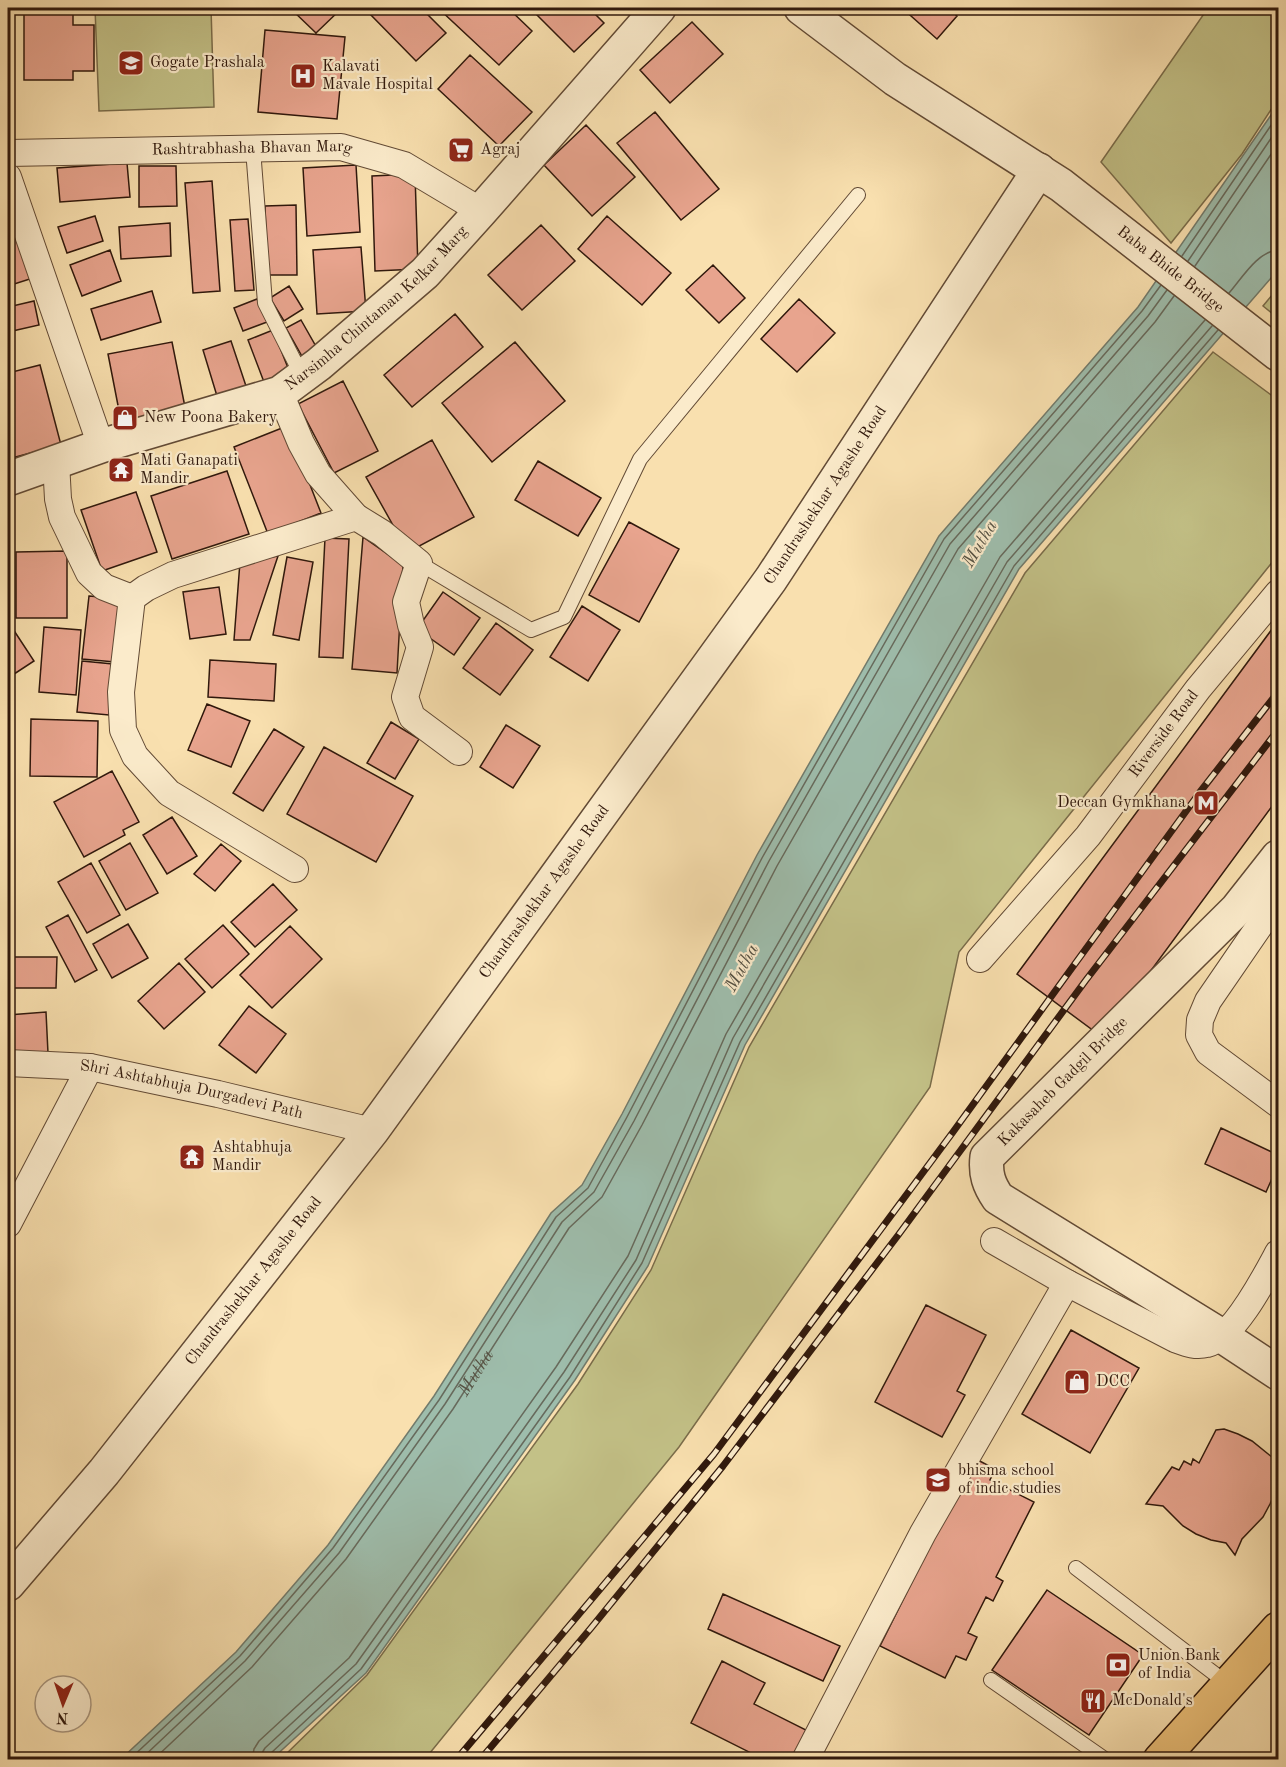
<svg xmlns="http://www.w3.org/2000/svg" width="1286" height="1767" font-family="'Old Standard TT',serif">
	<rect width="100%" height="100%" fill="#f9e0af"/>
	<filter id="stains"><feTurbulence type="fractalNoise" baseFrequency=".00333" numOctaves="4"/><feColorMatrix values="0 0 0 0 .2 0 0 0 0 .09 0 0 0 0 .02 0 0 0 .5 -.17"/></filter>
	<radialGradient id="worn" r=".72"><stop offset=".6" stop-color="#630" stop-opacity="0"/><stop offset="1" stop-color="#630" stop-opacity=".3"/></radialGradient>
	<path fill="#c3c187" stroke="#7a6c4a" stroke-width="1.5" d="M 95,8 L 211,8 L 214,107 L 99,111 Z
		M 1208,8 L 1278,8 L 1278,99 L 1242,154 L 1171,243 L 1101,162 Z
		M 1278,288 L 1278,318 L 1263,306 Z
		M 1213,352 L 1278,400 L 1278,555 L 959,952 L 930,1087 L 679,1447 L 425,1759 L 281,1759 L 367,1675 L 578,1384 L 651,1270 L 749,1047 L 1025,573 Z"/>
	<path fill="#9ebdac" stroke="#727b6c" stroke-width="1.5" d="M 1278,105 L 1278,270 L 1019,569 L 745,1045 L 648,1266 L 575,1380 L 366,1673 L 272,1759 L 120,1760 L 236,1652 L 328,1545 L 434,1396 L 551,1213 L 582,1185 L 622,1114 L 757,855 L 939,536 L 1138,307 Z"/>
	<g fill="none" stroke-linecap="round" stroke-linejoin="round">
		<g stroke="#676a5c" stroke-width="1.5">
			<path d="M 1182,256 L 1278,115"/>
			<path d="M 1188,261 L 1278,128"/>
			<path d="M 1195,266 L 1278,144"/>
			<path d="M 1229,293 C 1242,278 1258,251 1278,250"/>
			<path d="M 129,1760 L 240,1656 L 333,1548 L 439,1400 L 556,1217 L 588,1188 L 627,1117 L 762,858 L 944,539 L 1142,311 L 1161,285"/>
			<path d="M 140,1760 L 245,1661 L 339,1553 L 445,1404 L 562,1222 L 594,1192 L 634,1121 L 769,861 L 950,544 L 1148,316 L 1167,290"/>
			<path id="s1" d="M 153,1760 L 252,1667 L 346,1559 L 453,1409 L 569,1228 L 602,1197 L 642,1125 L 777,866 L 958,549 L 1155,322 L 1174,296"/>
			<path d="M 252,1760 L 254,1749 L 259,1741 L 349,1658 L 556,1367 L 628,1256 L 726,1034 L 1000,557 L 1205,320"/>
			<path d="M 261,1760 L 262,1753 L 265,1748 L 356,1664 L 564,1372 L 636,1260 L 733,1038 L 1007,562 L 1212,326"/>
			<path d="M 269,1760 L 271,1753 L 361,1669 L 570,1377 L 642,1263 L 740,1042 L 1014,566 L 1218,330"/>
		</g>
	</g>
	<path fill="#e8a48e" stroke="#30180c" stroke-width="1.5" d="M 290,8 L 342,8 L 316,33 Z
		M 375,8 L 421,8 L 446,33 L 416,61 L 369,13 Z
		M 438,8 L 508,8 L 532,31 L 499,65 Z
		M 530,8 L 589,8 L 604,23 L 574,52 Z
		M 902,8 L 948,8 L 957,16 L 937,39 Z
		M 24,9 L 73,9 L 73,25 L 94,25 L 94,71 L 73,71 L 73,80 L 24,80 Z
		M 692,22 L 723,54 L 670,103 L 640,70 Z
		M 265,30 L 345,37 L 337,119 L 258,112 Z
		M 470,55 L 532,112 L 499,146 L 438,89 Z
		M 655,112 L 719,189 L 681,220 L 617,143 Z
		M 586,125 L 635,177 L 592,216 L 544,165 Z
		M 127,163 L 130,197 L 60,202 L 57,168 Z
		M 356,165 L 360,232 L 307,236 L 303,168 Z
		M 139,166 L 176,166 L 177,206 L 139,207 Z
		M 415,174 L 418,269 L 375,271 L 372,176 Z
		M 212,181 L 220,291 L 193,293 L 185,183 Z
		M 296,205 L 297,275 L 267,275 L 265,206 Z
		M 95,216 L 103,241 L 67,253 L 58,227 Z
		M 607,216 L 671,273 L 642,305 L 578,249 Z
		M 248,219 L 254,290 L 235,291 L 230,220 Z
		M 170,223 L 171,256 L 121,259 L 119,227 Z
		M 541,225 L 575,261 L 522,310 L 488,275 Z
		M 21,231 L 36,277 L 8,286 L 8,236 Z
		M 361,247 L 366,311 L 317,314 L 313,250 Z
		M 110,250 L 121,281 L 82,296 L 70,265 Z
		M 713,265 L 745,298 L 719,323 L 686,290 Z
		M 289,286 L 303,309 L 284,321 L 270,298 Z
		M 152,291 L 161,322 L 101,340 L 91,309 Z
		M 257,299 L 267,322 L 243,331 L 234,308 Z
		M 799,299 L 835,333 L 797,372 L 761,339 Z
		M 34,301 L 39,325 L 8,332 L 8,307 Z
		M 455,314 L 483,347 L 412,407 L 384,375 Z
		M 301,320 L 318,350 L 303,358 L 286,328 Z
		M 273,330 L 290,373 L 264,382 L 248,340 Z
		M 231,341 L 246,386 L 217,396 L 203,350 Z
		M 172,342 L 186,412 L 122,426 L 108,354 Z
		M 515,342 L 565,401 L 492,462 L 442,403 Z
		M 40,365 L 61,445 L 8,459 L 8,373 Z
		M 343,381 L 378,451 L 334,473 L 298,404 Z
		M 287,426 L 321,513 L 268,534 L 234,447 Z
		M 432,440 L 474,517 L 408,552 L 366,477 Z
		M 538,461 L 601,498 L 578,536 L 515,500 Z
		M 227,471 L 249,534 L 172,559 L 151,496 Z
		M 136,492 L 157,552 L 102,571 L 81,510 Z
		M 629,522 L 679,549 L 639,622 L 589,595 Z
		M 363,537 L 403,565 L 397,673 L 352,669 Z
		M 325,538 L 349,539 L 343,658 L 319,657 Z
		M 67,551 L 67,618 L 16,618 L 16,552 Z
		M 278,556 L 250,640 L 234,640 L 240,562 Z
		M 287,557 L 313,562 L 299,640 L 273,635 Z
		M 219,587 L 226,634 L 190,639 L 183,592 Z
		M 443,592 L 480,618 L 454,655 L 417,629 Z
		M 89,596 L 122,599 L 115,662 L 82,659 Z
		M 582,606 L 620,630 L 588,681 L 550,657 Z
		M 1278,621 L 1278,798 L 1102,1037 L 1017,974 Z
		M 496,623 L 533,650 L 500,695 L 463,668 Z
		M 11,626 L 34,661 L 8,678 L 8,628 Z
		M 44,627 L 81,630 L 76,695 L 39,692 Z
		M 210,660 L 276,664 L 274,701 L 208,697 Z
		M 82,661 L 113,664 L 109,715 L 77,712 Z
		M 207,704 L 250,721 L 231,767 L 188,750 Z
		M 31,719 L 98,721 L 97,777 L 30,776 Z
		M 391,722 L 419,739 L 395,779 L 367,763 Z
		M 506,725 L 540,746 L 513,788 L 480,767 Z
		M 274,729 L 304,747 L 263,811 L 233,793 Z
		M 324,747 L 413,796 L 376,862 L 287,814 Z
		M 112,771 L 139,822 L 123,830 L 125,835 L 84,857 L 54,802 Z
		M 172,817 L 197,856 L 167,874 L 143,835 Z
		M 130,843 L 158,893 L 126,910 L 99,861 Z
		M 221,844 L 241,861 L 215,891 L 194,874 Z
		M 91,863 L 120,915 L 87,933 L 58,882 Z
		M 273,884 L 297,910 L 255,947 L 231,922 Z
		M 68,915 L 97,970 L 75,982 L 46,927 Z
		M 128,924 L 148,958 L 112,978 L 93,944 Z
		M 223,925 L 249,954 L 212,988 L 185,959 Z
		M 290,926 L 322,959 L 272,1008 L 240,975 Z
		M 8,957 L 57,957 L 56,988 L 8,988 Z
		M 179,963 L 205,992 L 164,1029 L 138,1001 Z
		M 249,1006 L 286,1034 L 256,1073 L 219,1045 Z
		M 46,1012 L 48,1053 L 8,1055 L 8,1015 Z
		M 1221,1128 L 1278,1155 L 1278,1165 L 1266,1192 L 1205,1164 Z
		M 926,1305 L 986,1335 L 957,1391 L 965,1395 L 942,1437 L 875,1402 Z
		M 1071,1330 L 1139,1368 L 1090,1453 L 1022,1414 Z
		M 1224,1429 L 1238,1434 L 1252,1441 L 1278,1462 L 1276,1490 L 1270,1504 L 1263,1517 L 1242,1539 L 1235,1555 L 1226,1543 L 1211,1540 L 1196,1534 L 1183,1526 L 1163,1506 L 1146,1504 L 1172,1467 L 1179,1470 L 1184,1461 L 1191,1465 L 1193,1459 L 1199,1463 L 1216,1430 Z
		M 974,1458 L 995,1469 L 990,1480 L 1034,1502 L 996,1577 L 1003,1581 L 993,1601 L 986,1597 L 968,1633 L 977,1637 L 966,1660 L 956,1656 L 945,1678 L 880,1646 Z
		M 1047,1590 L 1143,1655 L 1089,1735 L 992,1670 Z
		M 723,1594 L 840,1646 L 823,1681 L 708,1629 Z
		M 722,1661 L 765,1683 L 754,1704 L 806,1730 L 791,1760 L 765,1760 L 691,1723 Z"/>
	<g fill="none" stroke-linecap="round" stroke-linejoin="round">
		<g stroke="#624a35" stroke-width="16">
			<path id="service" d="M 253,149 L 265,303 L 302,376
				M 419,563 L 531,630 L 564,617 L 640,459 L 858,195
				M 1076,1568 L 1228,1684
				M 991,1680 L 1106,1760"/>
		</g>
		<g stroke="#624a35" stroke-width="28">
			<g id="minor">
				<path id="s2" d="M 8,153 L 341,147 L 404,165 L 481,211"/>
				<path d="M 8,177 L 101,446"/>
				<path d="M 280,393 L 301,443 L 318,474 L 356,517 L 382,533 L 419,563 L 406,602 L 411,625 L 420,647 L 405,697 L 412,717 L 459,752"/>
				<path d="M 56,462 L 58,499 L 62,517 L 89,573 L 104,587 L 132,598"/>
				<path d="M 295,869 L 169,793 L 135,756 L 123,730 L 121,692 L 132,598 L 146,588 L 173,575 L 356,517"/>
				<path d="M 1278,899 L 1208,1001 L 1200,1020 L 1199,1035 L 1208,1052 L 1278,1104"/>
				<path id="s3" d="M 980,959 L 1088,836 L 1198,689 L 1278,593"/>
				<path id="s4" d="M 8,1063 L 90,1067 L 218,1094 L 372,1131"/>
				<path d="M 8,1224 L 90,1067"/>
				<path d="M 994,1241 L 1067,1283 L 1175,1339 C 1186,1343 1195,1347 1207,1344 C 1234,1338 1265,1277 1278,1253"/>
				<path d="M 805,1760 L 923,1533 L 1067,1283"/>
			</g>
		</g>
		<g stroke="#624a35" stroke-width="36">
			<g id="tertiary">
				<path id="s5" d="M 801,8 L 895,79 L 1061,185 L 1278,354"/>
				<path id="s6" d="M 8,479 L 101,446 L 280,393 L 319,364 L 425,273 L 481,211 L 659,8"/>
				<path d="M 1278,857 L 1237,909 L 987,1157 C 985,1174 989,1185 998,1198 L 1222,1336 L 1278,1373"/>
				<path id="s7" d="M 8,1584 L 104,1472 L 372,1131 L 771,579 L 1039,170"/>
			</g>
		</g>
		<g stroke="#30180c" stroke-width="36">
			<path id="primary" d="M 1160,1760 L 1278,1629"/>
		</g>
		<use href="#service" stroke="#fbebcb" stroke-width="14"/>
		<use href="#minor" stroke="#fbebcb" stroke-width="26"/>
		<use href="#tertiary" stroke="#fbebcb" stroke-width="33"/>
		<use href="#primary" stroke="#ecc078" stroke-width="33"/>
		<g stroke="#30180c" stroke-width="7">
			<path id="rail" d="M 456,1760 L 714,1454 L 953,1132 L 1069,972 L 1200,792 L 1278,692
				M 480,1760 L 591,1628 L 723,1466 L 899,1234 L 1086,980 L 1278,730"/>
		</g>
		<use href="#rail" stroke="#fbebcb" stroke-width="4.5" stroke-dasharray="14" stroke-linecap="butt"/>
	</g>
	<defs>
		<g id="school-square" transform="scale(1.35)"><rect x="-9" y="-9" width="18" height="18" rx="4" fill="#8f2418" stroke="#fbebcb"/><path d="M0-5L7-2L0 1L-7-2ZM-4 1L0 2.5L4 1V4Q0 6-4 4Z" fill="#fff"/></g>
		<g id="hospital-square" transform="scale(1.35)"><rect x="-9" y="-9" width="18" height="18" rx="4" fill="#8f2418" stroke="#fbebcb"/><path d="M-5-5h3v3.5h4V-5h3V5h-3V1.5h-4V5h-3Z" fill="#fff"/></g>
		<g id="supermarket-square" transform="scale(1.35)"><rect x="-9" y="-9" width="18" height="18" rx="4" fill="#8f2418" stroke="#fbebcb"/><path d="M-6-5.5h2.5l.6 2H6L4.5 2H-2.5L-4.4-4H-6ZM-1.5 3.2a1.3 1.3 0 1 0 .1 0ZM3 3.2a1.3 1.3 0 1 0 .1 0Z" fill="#fff"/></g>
		<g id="shop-square" transform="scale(1.35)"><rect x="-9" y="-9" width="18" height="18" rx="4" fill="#8f2418" stroke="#fbebcb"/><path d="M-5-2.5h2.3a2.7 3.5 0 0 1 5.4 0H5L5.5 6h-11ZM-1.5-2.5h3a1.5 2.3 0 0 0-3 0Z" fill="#fff"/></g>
		<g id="temple-square" transform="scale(1.35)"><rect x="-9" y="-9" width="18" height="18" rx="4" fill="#8f2418" stroke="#fbebcb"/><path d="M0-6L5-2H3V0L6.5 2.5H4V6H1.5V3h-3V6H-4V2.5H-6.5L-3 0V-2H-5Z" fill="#fff"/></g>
		<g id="metro-square" transform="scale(1.35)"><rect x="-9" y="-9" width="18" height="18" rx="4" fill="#8f2418" stroke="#fbebcb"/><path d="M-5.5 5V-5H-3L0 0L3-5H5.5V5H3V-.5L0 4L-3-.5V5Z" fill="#fff"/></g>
		<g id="bank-square" transform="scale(1.35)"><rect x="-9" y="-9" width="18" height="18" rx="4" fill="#8f2418" stroke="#fbebcb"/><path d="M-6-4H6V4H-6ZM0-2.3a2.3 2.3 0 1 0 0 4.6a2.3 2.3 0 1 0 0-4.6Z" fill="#fff"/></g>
		<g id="restaurant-square" transform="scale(1.35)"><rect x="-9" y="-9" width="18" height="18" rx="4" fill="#8f2418" stroke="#fbebcb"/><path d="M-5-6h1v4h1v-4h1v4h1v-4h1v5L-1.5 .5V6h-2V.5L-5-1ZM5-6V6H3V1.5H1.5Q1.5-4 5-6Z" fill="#fff"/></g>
	</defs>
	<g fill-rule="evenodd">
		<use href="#school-square" x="131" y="63"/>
		<use href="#hospital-square" x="303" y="76"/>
		<use href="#supermarket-square" x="461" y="150"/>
		<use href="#shop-square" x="125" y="418"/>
		<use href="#temple-square" x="121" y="470"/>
		<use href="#metro-square" x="1206" y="803"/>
		<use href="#temple-square" x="192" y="1157"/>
		<use href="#shop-square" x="1077" y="1382"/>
		<use href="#school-square" x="938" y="1480"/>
		<use href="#bank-square" x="1118" y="1665"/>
		<use href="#restaurant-square" x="1093" y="1701"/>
	</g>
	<g text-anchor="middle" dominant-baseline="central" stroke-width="4.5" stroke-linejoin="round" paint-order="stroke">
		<g font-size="16" fill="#30180c" stroke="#fbebcb" text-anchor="start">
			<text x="150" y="63">Gogate Prashala</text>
			<text x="322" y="67">Kalavati<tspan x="322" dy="18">Mavale Hospital</tspan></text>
			<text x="480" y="150">Agraj</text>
			<text x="144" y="418">New Poona Bakery</text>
			<text x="140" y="461">Mati Ganapati<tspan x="140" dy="18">Mandir</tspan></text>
			<text x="1186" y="803" text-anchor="end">Deccan Gymkhana</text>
			<text x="212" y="1148">Ashtabhuja<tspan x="212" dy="18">Mandir</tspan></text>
			<text x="1096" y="1382">DCC</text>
			<text x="958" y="1471">bhisma school<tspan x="958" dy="18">of indic studies</tspan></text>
			<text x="1138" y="1656">Union Bank<tspan x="1138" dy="18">of India</tspan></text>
			<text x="1112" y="1701">McDonald's</text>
		</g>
		<g font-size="16" fill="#30180c" stroke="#fbebcb">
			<text stroke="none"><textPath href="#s2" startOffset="244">Rashtrabhasha Bhavan Marg</textPath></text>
			<text stroke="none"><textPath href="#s5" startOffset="453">Baba Bhide Bridge</textPath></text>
			<text stroke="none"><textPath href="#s6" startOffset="414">Narsimha Chintaman Kelkar Marg</textPath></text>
			<text stroke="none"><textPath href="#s7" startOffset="1362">Chandrashekhar Agashe Road</textPath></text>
			<text stroke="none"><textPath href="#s3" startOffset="291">Riverside Road</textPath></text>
			<text stroke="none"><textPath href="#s7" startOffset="876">Chandrashekhar Agashe Road</textPath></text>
			<text transform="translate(1063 1082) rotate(-45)">Kakasaheb Gadgil Bridge</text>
			<text stroke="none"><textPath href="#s4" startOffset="186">Shri Ashtabhuja Durgadevi Path</textPath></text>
			<text stroke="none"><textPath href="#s7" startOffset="390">Chandrashekhar Agashe Road</textPath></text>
		</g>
		<g font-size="18" font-style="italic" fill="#565244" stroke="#fbebcb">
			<text transform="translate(980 544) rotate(-59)">Mutha</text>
			<text transform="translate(742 968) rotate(-61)">Mutha</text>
			<text stroke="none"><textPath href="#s1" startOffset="506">Mutha</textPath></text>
		</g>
	</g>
	<rect width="1286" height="1767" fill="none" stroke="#f9e0af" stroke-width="30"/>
	<rect x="9" y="9" width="1268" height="1749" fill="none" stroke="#30180c" stroke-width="3"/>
	<rect x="15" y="15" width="1256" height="1737" fill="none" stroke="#30180c" stroke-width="1.5"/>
	<g transform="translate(63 1704) rotate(182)"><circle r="28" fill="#fbebcb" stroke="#aa977f" stroke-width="1.5"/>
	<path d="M0-4.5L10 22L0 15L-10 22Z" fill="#8f2418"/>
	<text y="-9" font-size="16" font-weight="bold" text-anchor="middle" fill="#30180c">N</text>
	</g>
	<rect width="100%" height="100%" filter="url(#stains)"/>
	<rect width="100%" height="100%" fill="url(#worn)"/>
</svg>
